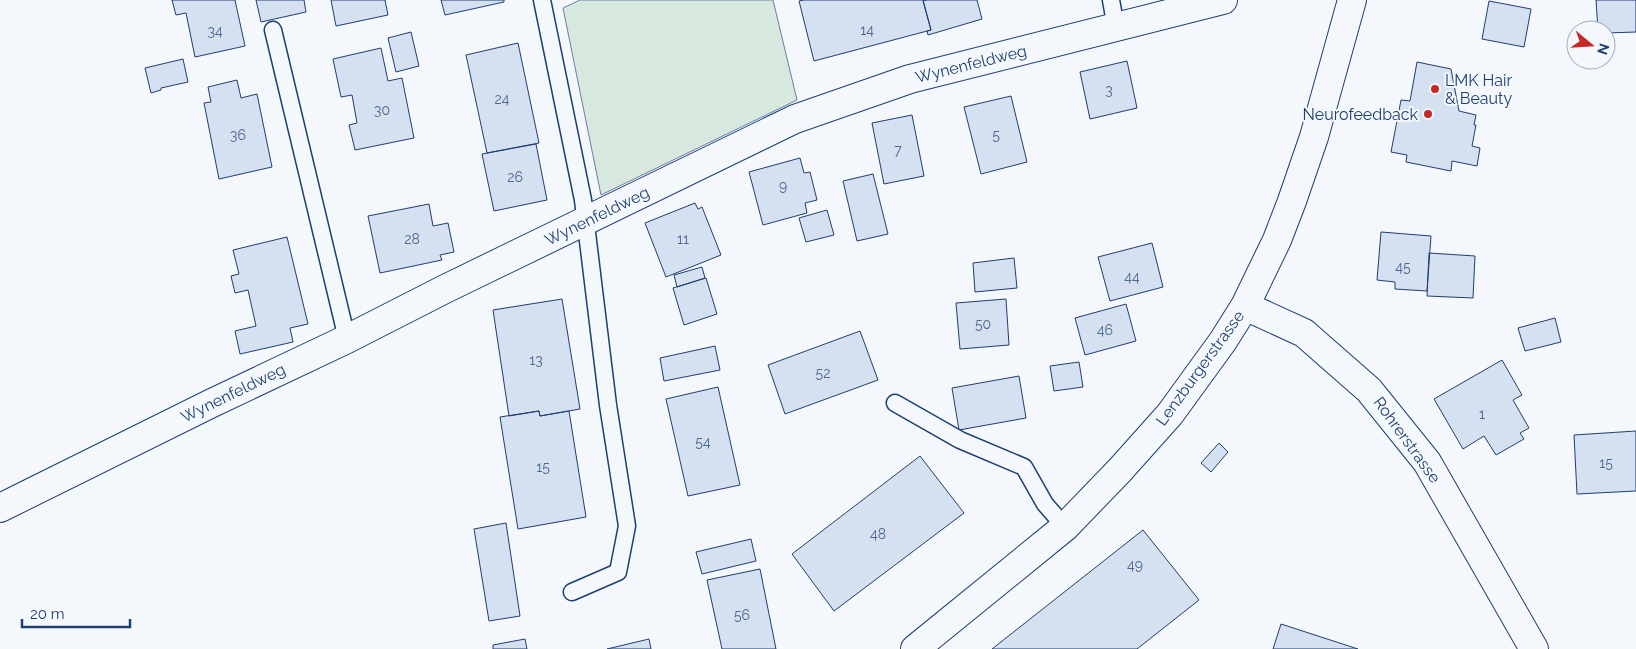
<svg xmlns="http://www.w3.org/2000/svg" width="1636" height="649" font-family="Raleway,sans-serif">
	<rect width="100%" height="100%" fill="#f4f7fb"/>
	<path fill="#d7e8df" stroke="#687fa3" d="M 580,0 L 773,0 L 797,100 L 601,195 L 563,8 Z"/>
	<path fill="#d5e0f0" stroke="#1d3f73" d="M 172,0 L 235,0 L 245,46 L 195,57 L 186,13 L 176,15 Z
		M 256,0 L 304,0 L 306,12 L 261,22 Z
		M 331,0 L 385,0 L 388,15 L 336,26 Z
		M 441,0 L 504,0 L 504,2 L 445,15 Z
		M 804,0 L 923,0 L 931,30 L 814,61 L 799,1 Z
		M 927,0 L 977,0 L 982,19 L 928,35 L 927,31 L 931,30 L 923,1 Z
		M 1596,0 L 1636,0 L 1636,32 L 1606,33 L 1606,30 L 1598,30 Z
		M 1489,1 L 1531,9 L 1524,47 L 1482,39 Z
		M 411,32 L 419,66 L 396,72 L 388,38 Z
		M 518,43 L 539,143 L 487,153 L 466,55 Z
		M 381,48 L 388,81 L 402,78 L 414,138 L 355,150 L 349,125 L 357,123 L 352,95 L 341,97 L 333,59 Z
		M 183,59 L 188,82 L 161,88 L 161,90 L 151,93 L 145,68 Z
		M 1127,61 L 1137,108 L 1090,119 L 1080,72 Z
		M 1417,62 L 1451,69 L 1459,111 L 1476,115 L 1474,125 L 1476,125 L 1472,146 L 1480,148 L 1477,166 L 1452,161 L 1451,171 L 1406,162 L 1407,155 L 1391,152 L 1401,100 L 1410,101 Z
		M 237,80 L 241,98 L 257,94 L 272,167 L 219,179 L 204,103 L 211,102 L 208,87 Z
		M 1011,96 L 1027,162 L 981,174 L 964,107 Z
		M 912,115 L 924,176 L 884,184 L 872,123 Z
		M 536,144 L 547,200 L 494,211 L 482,154 Z
		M 800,158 L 804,173 L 810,172 L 817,200 L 805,203 L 807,213 L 763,225 L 749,172 Z
		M 873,174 L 888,234 L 857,241 L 843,181 Z
		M 695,203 L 698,209 L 702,207 L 721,255 L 666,277 L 645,223 Z
		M 429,204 L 433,226 L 448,223 L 454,252 L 440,255 L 442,260 L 380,273 L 368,216 Z
		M 827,210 L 834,235 L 806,242 L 799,218 Z
		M 1381,232 L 1431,236 L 1427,291 L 1395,289 L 1395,282 L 1377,280 Z
		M 287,237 L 308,324 L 290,328 L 293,342 L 240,354 L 235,331 L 256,326 L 248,290 L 235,293 L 231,276 L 239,274 L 233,250 Z
		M 1152,243 L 1163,287 L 1110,301 L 1098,257 Z
		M 1429,253 L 1475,256 L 1473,298 L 1427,296 Z
		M 1014,258 L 1017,288 L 975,292 L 973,263 Z
		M 702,267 L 705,278 L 677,287 L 674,275 Z
		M 706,278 L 717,314 L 684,325 L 673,288 Z
		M 562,299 L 580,409 L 540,416 L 539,411 L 509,416 L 493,310 Z
		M 1006,299 L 1009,345 L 960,349 L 956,303 Z
		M 1126,304 L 1136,341 L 1085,355 L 1075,318 Z
		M 1555,318 L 1561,342 L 1525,351 L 1518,328 Z
		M 860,331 L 878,380 L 785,414 L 768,365 Z
		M 715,346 L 720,370 L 664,381 L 660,358 Z
		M 1502,360 L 1522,395 L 1513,400 L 1529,428 L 1520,433 L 1524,439 L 1496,455 L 1484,436 L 1463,449 L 1434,399 Z
		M 1079,362 L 1083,387 L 1054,391 L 1050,366 Z
		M 1019,376 L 1026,418 L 959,430 L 952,388 Z
		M 718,387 L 740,485 L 688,496 L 666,399 Z
		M 539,411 L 540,416 L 569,411 L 586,517 L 518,529 L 500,417 Z
		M 1636,431 L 1636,491 L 1577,494 L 1574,435 Z
		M 1219,443 L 1228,452 L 1211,472 L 1201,463 Z
		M 920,456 L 964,513 L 834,611 L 792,554 Z
		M 506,523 L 520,616 L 489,621 L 474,529 Z
		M 1143,530 L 1199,600 L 1137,649 L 992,649 Z
		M 751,539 L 756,561 L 702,574 L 696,552 Z
		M 760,569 L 776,649 L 722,649 L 707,580 Z
		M 1281,624 L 1358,649 L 1273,649 Z
		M 525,639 L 527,649 L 493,649 L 493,645 Z
		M 649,639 L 651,649 L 607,649 Z"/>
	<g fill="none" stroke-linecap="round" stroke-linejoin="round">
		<g stroke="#1d3f73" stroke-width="19">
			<path id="lane" d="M 542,0 L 583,200 L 608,405 L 627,526 L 618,572 L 572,592
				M 1111,0 L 1116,28
				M 273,30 L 347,339
				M 895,403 L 960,440 L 1024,467 L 1045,504 L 1065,527"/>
		</g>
		<g stroke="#1d3f73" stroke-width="30">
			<path id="street" d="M 0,508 L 212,403 L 347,339 L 445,289 L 795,119 L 910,79 L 1223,0"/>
		</g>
		<g stroke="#1d3f73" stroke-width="30">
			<path id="secondary" d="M 1245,306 L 1304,333 L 1369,390 L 1427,462 L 1534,649
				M 915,649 L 1065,527 L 1120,470 L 1170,414 L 1223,341 L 1245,306 L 1277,240 L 1292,201 L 1314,137 L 1352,0"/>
		</g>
		<use href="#lane" stroke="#f4f7fb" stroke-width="16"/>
		<use href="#street" stroke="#f4f7fb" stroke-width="28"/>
		<use href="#secondary" stroke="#f4f7fb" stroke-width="28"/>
	</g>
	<g fill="#c62828" stroke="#f4f7fb" stroke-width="2">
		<circle cx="1435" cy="89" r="5"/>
		<circle cx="1428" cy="114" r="5"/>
	</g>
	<g text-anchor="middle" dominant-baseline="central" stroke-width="4" stroke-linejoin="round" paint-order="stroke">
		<g font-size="14" fill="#4b6792">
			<text x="867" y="30">14</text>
			<text x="215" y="31">34</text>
			<text x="1109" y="90">3</text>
			<text x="502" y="99">24</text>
			<text x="382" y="110">30</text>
			<text x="238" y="135">36</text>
			<text x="996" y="135">5</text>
			<text x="898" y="150">7</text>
			<text x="515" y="177">26</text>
			<text x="783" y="186">9</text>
			<text x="412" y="239">28</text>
			<text x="683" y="239">11</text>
			<text x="1403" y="267">45</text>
			<text x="1132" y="277">44</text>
			<text x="983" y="324">50</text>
			<text x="1105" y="330">46</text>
			<text x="536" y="360">13</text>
			<text x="823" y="373">52</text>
			<text x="1482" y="414">1</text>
			<text x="703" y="442">54</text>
			<text x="1606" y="463">15</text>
			<text x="543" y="467">15</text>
			<text x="878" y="534">48</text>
			<text x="1135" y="565">49</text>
			<text x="742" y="615">56</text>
		</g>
		<g font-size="16" fill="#1d3f73" stroke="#f4f7fb">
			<text transform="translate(971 64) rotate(-14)">Wynenfeldweg</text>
			<text transform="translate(597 216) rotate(-26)">Wynenfeldweg</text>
			<text transform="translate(1200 368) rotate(-54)">Lenzburgerstrasse</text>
			<text transform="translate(233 393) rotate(-26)">Wynenfeldweg</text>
			<text transform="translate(1407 440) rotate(54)">Rohrerstrasse</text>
		</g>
		<g font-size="16" fill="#1d3f73" stroke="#f4f7fb" text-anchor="start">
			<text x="1445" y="80">LMK Hair<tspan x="1445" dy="18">&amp; Beauty</tspan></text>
			<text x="1418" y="114" text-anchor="end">Neurofeedback</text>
		</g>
	</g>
	<g transform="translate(1591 45) rotate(108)"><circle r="24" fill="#f4f7fb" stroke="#9eadc5"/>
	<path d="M0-4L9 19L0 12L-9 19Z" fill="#c62828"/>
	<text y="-8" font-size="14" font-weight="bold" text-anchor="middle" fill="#1d3f73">N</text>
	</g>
	<path d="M22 619v8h108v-8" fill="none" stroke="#1d3f73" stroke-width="2.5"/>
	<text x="30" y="619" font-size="15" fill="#1d3f73" stroke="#f4f7fb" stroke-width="4" paint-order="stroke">20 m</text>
</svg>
